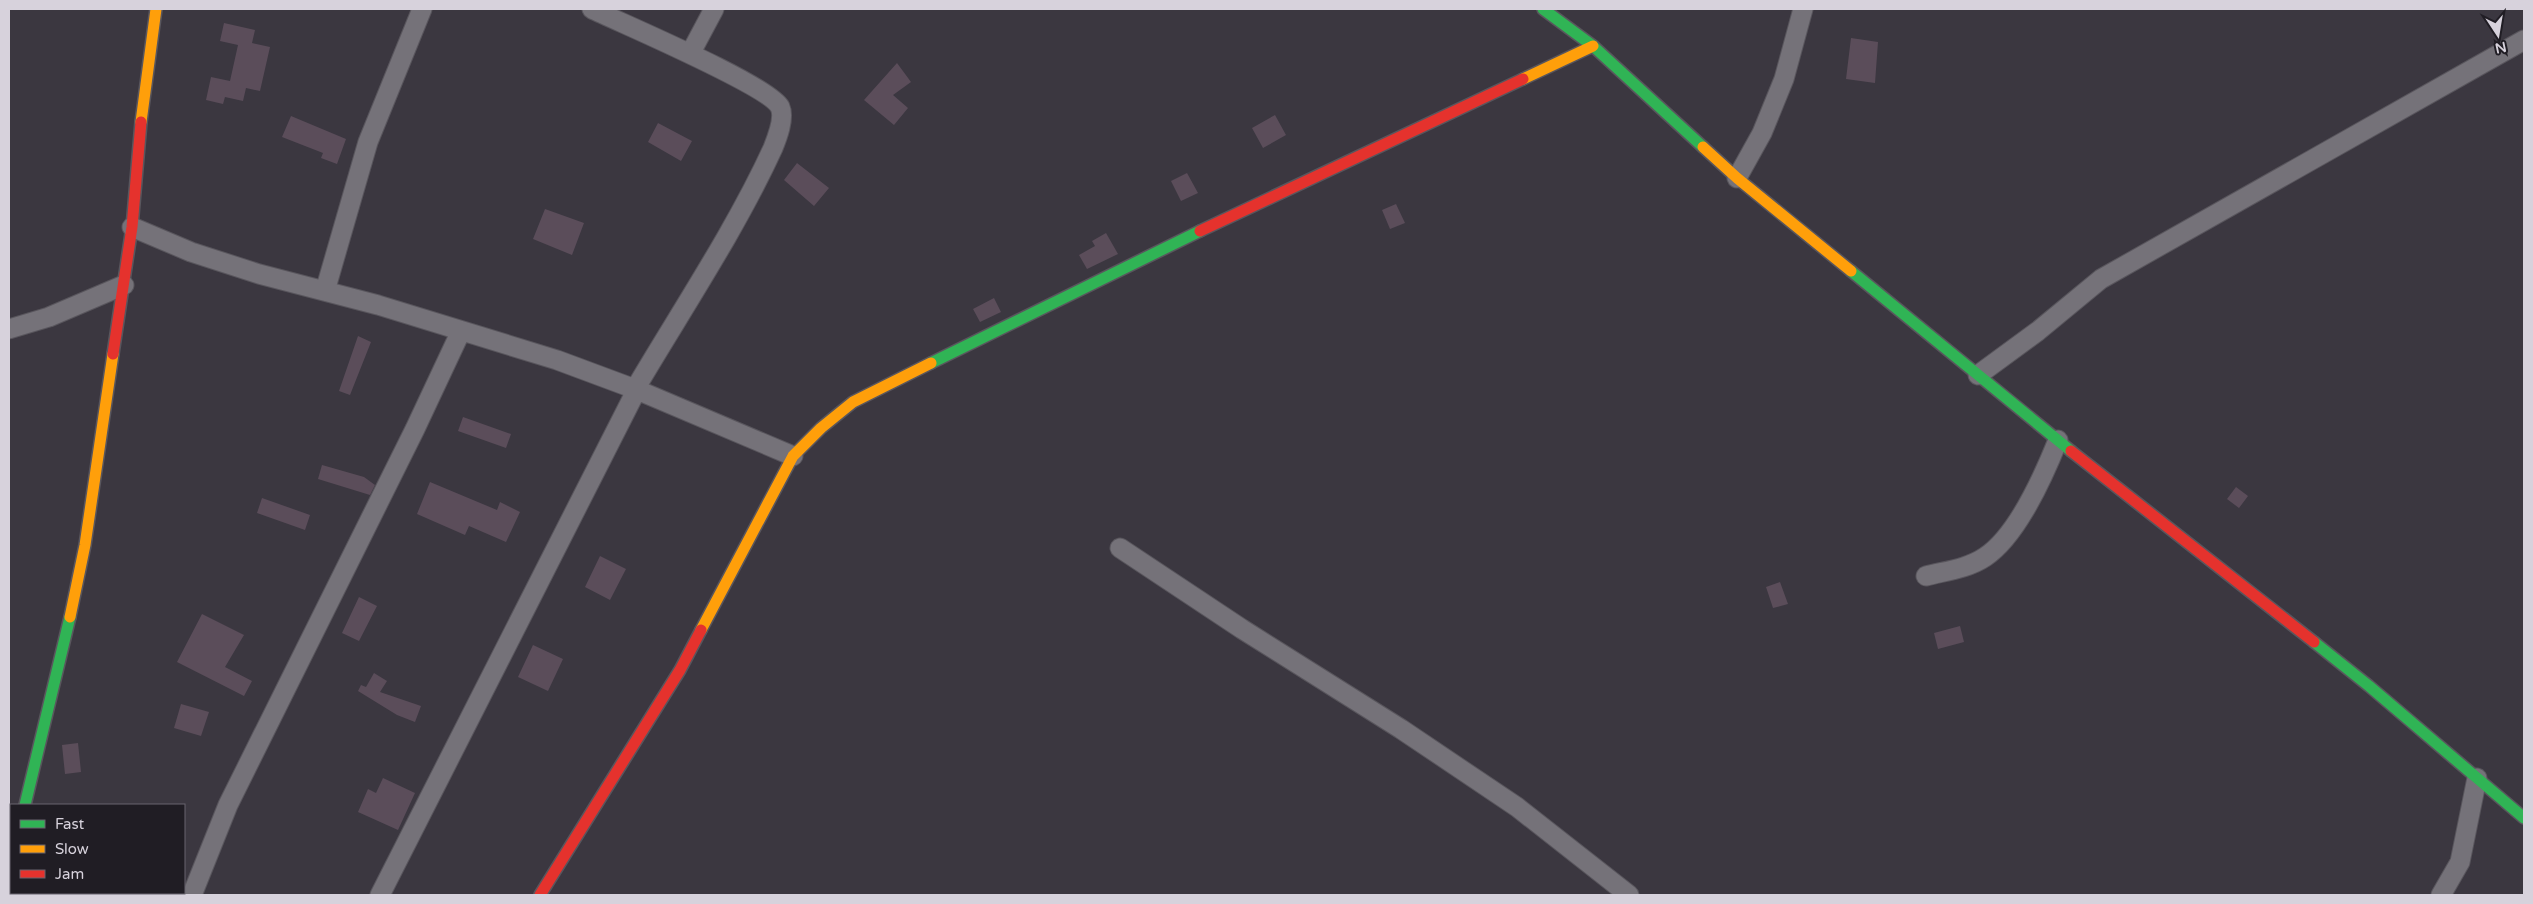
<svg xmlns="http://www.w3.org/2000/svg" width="2533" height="904" font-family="'Varela Round',sans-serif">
	<rect width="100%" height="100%" fill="#3b3740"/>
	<path fill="#5b4d5a" d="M 224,23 L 255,30 L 252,43 L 270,47 L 260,91 L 246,88 L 243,101 L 225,97 L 223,104 L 206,100 L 211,77 L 230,81 L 238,45 L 220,41 Z
		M 1851,38 L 1878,42 L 1875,83 L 1846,79 Z
		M 897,63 L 911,82 L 893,95 L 908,108 L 894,125 L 864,100 Z
		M 1275,115 L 1286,135 L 1263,148 L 1252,128 Z
		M 291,116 L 346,139 L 337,164 L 321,158 L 323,153 L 282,137 Z
		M 658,123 L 692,141 L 681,161 L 648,142 Z
		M 797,163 L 829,188 L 814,206 L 784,180 Z
		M 1187,173 L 1198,193 L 1181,201 L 1171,181 Z
		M 1396,204 L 1405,223 L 1390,229 L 1382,210 Z
		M 545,209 L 584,223 L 572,255 L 533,239 Z
		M 1106,233 L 1118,254 L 1087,269 L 1079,255 L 1095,246 L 1092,241 Z
		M 994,298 L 1001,312 L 980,322 L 973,309 Z
		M 358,336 L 371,342 L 350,395 L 339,391 Z
		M 463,417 L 511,434 L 506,448 L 458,431 Z
		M 322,465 L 364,477 L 375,485 L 370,495 L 318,479 Z
		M 430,482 L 497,510 L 500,502 L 520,512 L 506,542 L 469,526 L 465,535 L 417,514 Z
		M 2236,487 L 2248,496 L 2239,508 L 2227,499 Z
		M 262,498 L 310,515 L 305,530 L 257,513 Z
		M 600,556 L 626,569 L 610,600 L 585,587 Z
		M 1780,582 L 1788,604 L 1773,608 L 1766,587 Z
		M 359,597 L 377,606 L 359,641 L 342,633 Z
		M 202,614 L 244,635 L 225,667 L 252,681 L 244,696 L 177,662 Z
		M 1960,626 L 1964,642 L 1938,649 L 1934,633 Z
		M 533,645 L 563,659 L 548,691 L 518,677 Z
		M 374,673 L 387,681 L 380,692 L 421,706 L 415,722 L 397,715 L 358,691 L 361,685 L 366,687 Z
		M 181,704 L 209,712 L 201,736 L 174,728 Z
		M 78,743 L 81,772 L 65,774 L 62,745 Z
		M 383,778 L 415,793 L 398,830 L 358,812 L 368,789 L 376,793 Z"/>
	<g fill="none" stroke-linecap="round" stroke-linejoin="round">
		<g stroke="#59565d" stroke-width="21">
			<path id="street" d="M 690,54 L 714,9
				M 1737,178 L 1762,133 L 1784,79 L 1803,9
				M 132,227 L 191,252 L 259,274 L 378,305 L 557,360 L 635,389 L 793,456
				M 325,291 L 368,142 L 422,9
				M 9,329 L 49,317 L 124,285
				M 1978,375 L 2038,331 L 2101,279 L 2524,40
				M 1120,548 L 1242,629 L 1401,729 L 1517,807 L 1629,895
				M 1926,576 C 1945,571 1967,569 1985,557 C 2017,536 2044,475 2058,440
				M 9,877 L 11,881
				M 18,893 L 20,895
				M 192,895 L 228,805 L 415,429 L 461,331
				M 380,895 L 636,391 L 635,389 C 681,311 736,229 773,148 C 777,138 785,118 780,107 C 768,85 623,24 592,9
				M 2441,895 L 2460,862 L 2477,778"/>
		</g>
		<g stroke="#59565d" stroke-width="14">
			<path id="fast" d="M 1543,9 L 1593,46 L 1703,147
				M 1851,271 L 2071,451
				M 931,363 L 1200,231
				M 2314,642 L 2369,686 L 2524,818
				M 25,805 L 70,617"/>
		</g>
		<g stroke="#59565d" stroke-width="14">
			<path id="slow" d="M 1523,79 L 1593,46
				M 141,122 L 156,9
				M 1703,147 L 1737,178 L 1851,271
				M 70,617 L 85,545 L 113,354
				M 701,630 L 793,456 L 821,428 L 853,402 L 931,363"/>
		</g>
		<g stroke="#59565d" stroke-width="14">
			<path id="jam" d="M 1200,231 L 1523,79
				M 113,354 L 132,227 L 141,122
				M 2071,451 L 2314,642
				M 540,895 L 680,670 L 701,630"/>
		</g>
		<use href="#street" stroke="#757279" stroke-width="19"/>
		<use href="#fast" stroke="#30b455" stroke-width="11"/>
		<use href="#slow" stroke="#ff9f0a" stroke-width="11"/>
		<use href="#jam" stroke="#e5322d" stroke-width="11"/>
	</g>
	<rect width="2533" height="904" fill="none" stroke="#d7d2dc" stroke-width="20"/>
	<rect x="10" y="804" width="175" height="90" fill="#201d24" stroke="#69656e"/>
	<rect x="20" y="820" width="25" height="8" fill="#30b455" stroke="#69656e"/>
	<text x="55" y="829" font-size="15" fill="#d7d2dc">Fast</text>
	<rect x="20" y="845" width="25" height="8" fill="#ff9f0a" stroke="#69656e"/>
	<text x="55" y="854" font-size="15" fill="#d7d2dc">Slow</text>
	<rect x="20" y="870" width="25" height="8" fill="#e5322d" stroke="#69656e"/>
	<text x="55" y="879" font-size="15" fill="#d7d2dc">Jam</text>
	<g transform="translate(2498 35) rotate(168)" stroke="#201d24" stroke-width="4" paint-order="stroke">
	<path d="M0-4L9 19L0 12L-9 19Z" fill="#d7d2dc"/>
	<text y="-8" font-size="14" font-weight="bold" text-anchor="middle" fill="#d7d2dc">N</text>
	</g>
</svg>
